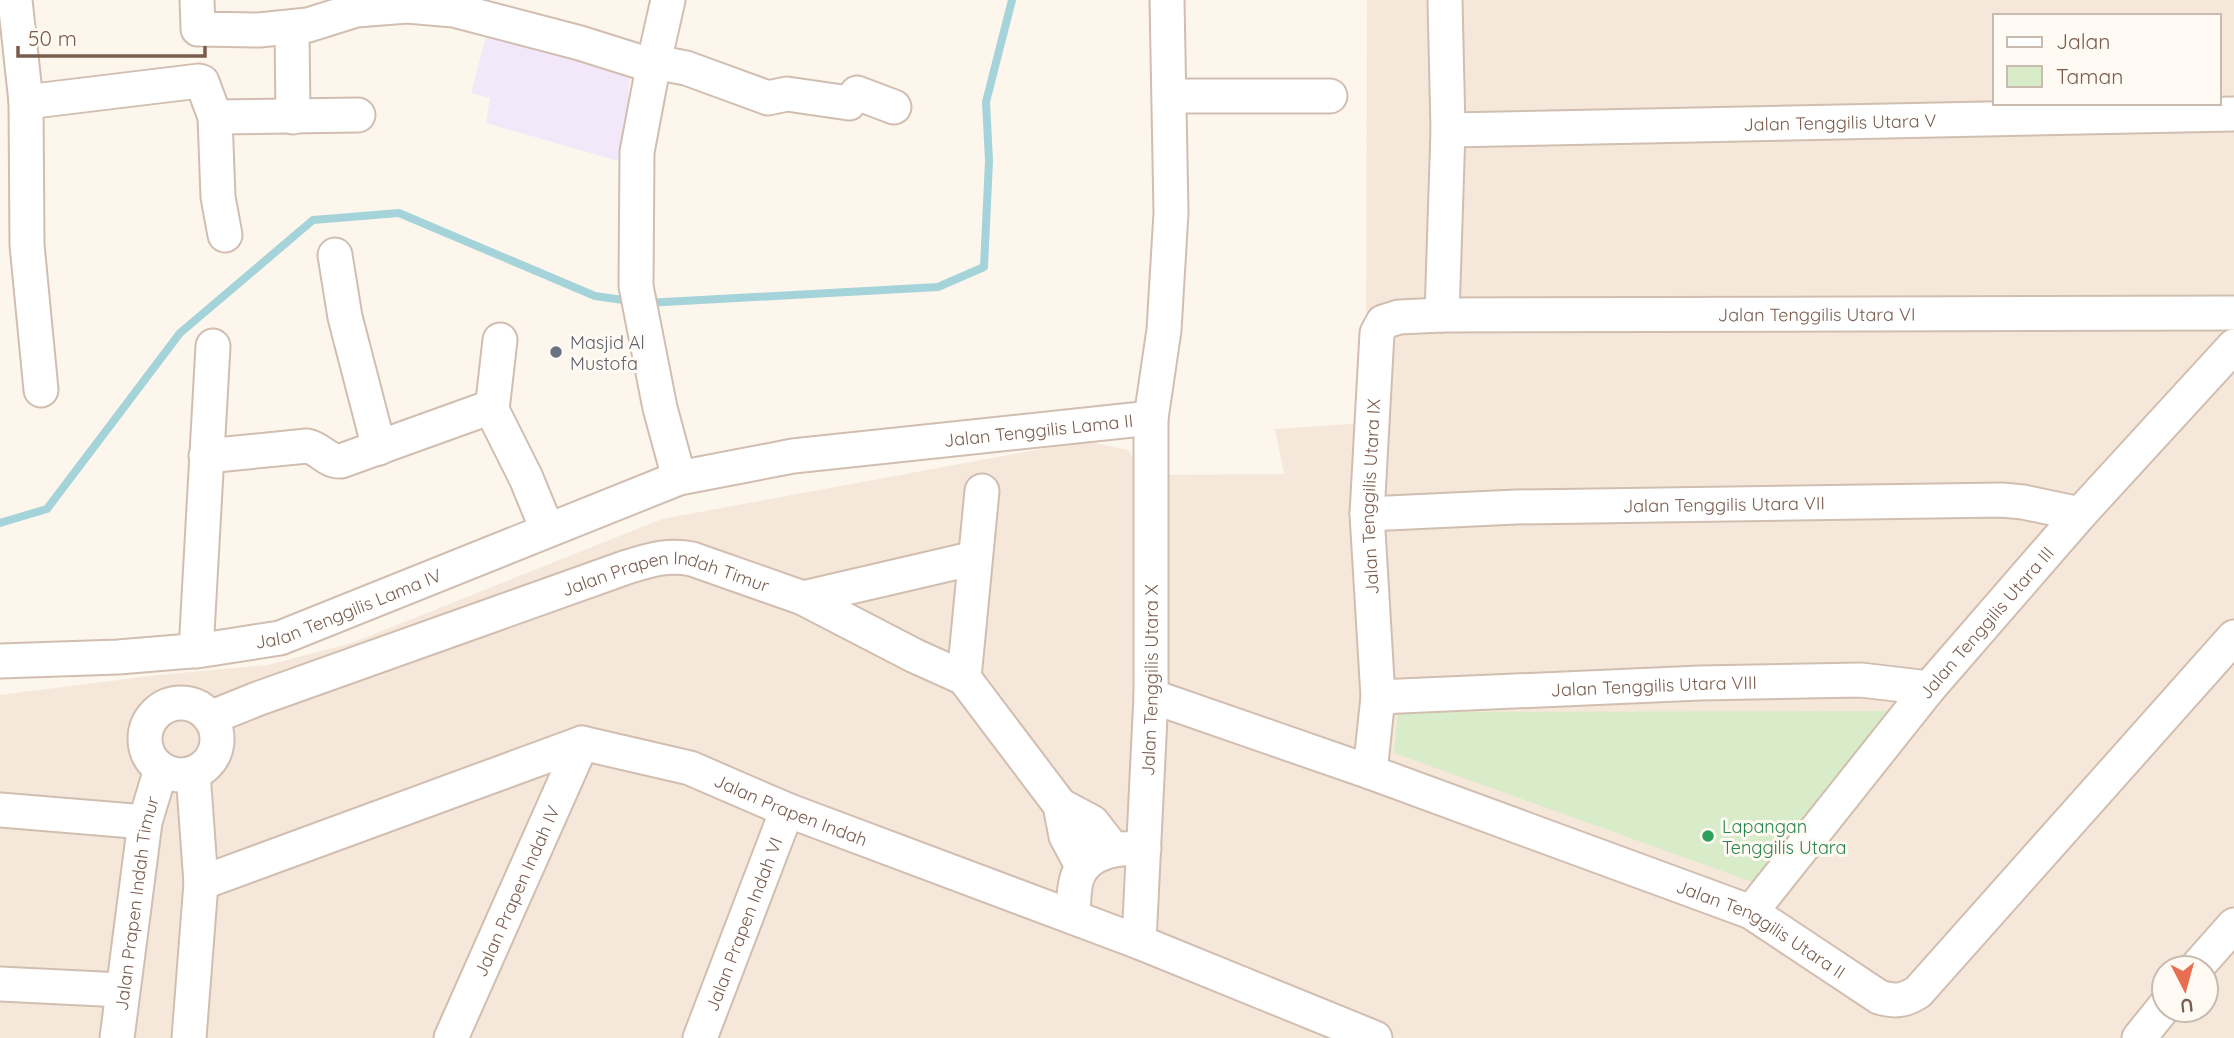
<svg xmlns="http://www.w3.org/2000/svg" width="2234" height="1038" font-family="Quicksand,sans-serif">
	<rect width="100%" height="100%" fill="#fdf6ec"/>
	<path fill="#f5e8da" fill-rule="evenodd" d="M 1367,0 L 2234,0 L 2234,1038 L 0,1038 L 0,695 L 158,675 L 268,665 L 352,643 L 662,519 L 1085,441 L 1128,450 L 1143,475 L 1284,474 L 1275,429 L 1366,423 ZM 1994,16 L 2218,16 L 2218,103 L 1994,103 ZM 2164,968 L 2206,968 L 2206,1010 L 2164,1010 Z"/>
	<path fill="#f3e8fa" d="M 489,25 L 631,65 L 622,162 L 486,123 L 490,98 L 471,93 Z"/>
	<path fill="#d8ecc9" d="M 1889,711 L 1755,883 L 1394,753 L 1398,712 Z"/>
	<g fill="none" stroke-linecap="round" stroke-linejoin="round">
		<path stroke="#a5d3da" stroke-width="8" d="M 646,303 L 938,287 L 984,267 L 989,161 L 986,102 L 1012,0
			M 0,523 L 47,509 L 180,333 L 313,220 L 399,213 L 595,296 L 630,301"/>
		<g stroke="#d1beb0" stroke-width="37">
			<g id="minor">
				<path d="M 15,0 L 26,102 L 27,245 L 41,390"/>
				<path d="M 197,0 L 198,29 L 259,30 L 308,25 L 356,10 L 407,6 L 454,10 L 580,43 L 653,66"/>
				<path d="M 668,0 L 654,62 L 637,152 L 636,286 L 660,408 L 679,478"/>
				<path d="M 292,27 L 293,117"/>
				<path d="M 654,62 L 686,68 L 768,98 L 787,94 L 849,103 L 857,93 L 894,107"/>
				<path d="M 1170,96 L 1330,96"/>
				<path d="M 26,102 L 199,81 L 202,82 L 215,117 L 358,115"/>
				<path d="M 215,117 L 218,197 L 225,235"/>
				<path id="s1" d="M 1448,130 L 2234,114"/>
				<path d="M 335,255 L 345,317 L 379,448"/>
				<path d="M 1442,315 L 1448,130 L 1445,0"/>
				<path d="M 492,410 L 500,340"/>
				<path d="M 206,456 L 307,446 C 320,448 327,462 341,461 L 480,411 L 492,410 L 526,478 L 547,529"/>
				<path id="s2" d="M 1367,514 L 1516,507 L 2002,500 L 2023,502 L 2080,514"/>
				<path d="M 803,598 L 975,558"/>
				<path d="M 196,651 L 213,346"/>
				<path id="s3" d="M 0,661 L 118,657 L 203,650 L 280,638 L 679,478 L 793,456 L 1151,418"/>
				<path d="M 964,678 L 982,491"/>
				<path id="s4" d="M 1151,696 L 1370,772 L 1751,912 L 1879,997 C 1895,1002 1904,1001 1918,992 L 2234,637"/>
				<path id="s5" d="M 1378,697 L 1700,683 L 1861,680 L 1929,688"/>
				<circle cx="181" cy="739" r="36"/>
				<path id="s6" d="M 210,718 L 257,699 L 627,567 C 650,560 668,554 692,559 L 803,598 L 915,656 L 964,678 L 1060,805 L 1066,836 L 1082,866"/>
				<path id="s7" d="M 1370,772 L 1378,697 L 1367,514 L 1377,333 L 1383,322 L 1399,317 L 1442,315 L 2234,313"/>
				<path d="M 1060,805 L 1092,822 L 1113,849"/>
				<path d="M 0,810 L 145,822"/>
				<path id="s8" d="M 201,883 L 582,743 L 690,768 L 787,810 L 1139,942 L 1375,1038"/>
				<path id="s9" d="M 1751,912 L 1929,688 L 2080,514 L 2234,346"/>
				<path d="M 1073,917 C 1074,905 1073,890 1077,878 C 1086,851 1119,847 1144,849"/>
				<path id="s10" d="M 1139,942 L 1151,696 L 1151,418 L 1164,330 L 1171,213 L 1167,0"/>
				<path d="M 2196,968 L 2234,925"/>
				<path d="M 0,984 L 122,990"/>
				<path id="s11" d="M 117,1038 L 145,822 L 161,769"/>
				<path d="M 189,1038 L 201,883 L 193,773"/>
				<path id="s12" d="M 451,1038 L 582,743"/>
				<path id="s13" d="M 700,1038 L 787,810"/>
				<path d="M 2139,1038 L 2164,1007"/>
			</g>
		</g>
		<use href="#minor" stroke="#fff" stroke-width="33"/>
	</g>
	<circle fill="#6b7280" stroke="#fffaf3" stroke-width="2.5" cx="556" cy="352" r="7"/>
	<circle fill="#2e9e5b" stroke="#fffaf3" stroke-width="2.5" cx="1708" cy="836" r="7"/>
	<g text-anchor="middle" dominant-baseline="central" stroke-width="6" stroke-linejoin="round" paint-order="stroke">
		<g font-size="18" fill="#7a5c4d" stroke="#fffaf3">
			<text stroke="none"><textPath href="#s1" startOffset="392">Jalan Tenggilis Utara V</textPath></text>
			<text stroke="none"><textPath href="#s7" startOffset="887">Jalan Tenggilis Utara VI</textPath></text>
			<text stroke="none"><textPath href="#s3" startOffset="1074">Jalan Tenggilis Lama II</textPath></text>
			<text stroke="none"><textPath href="#s7" startOffset="276">Jalan Tenggilis Utara IX</textPath></text>
			<text stroke="none"><textPath href="#s2" startOffset="357">Jalan Tenggilis Utara VII</textPath></text>
			<text stroke="none"><textPath href="#s6" startOffset="483">Jalan Prapen Indah Timur</textPath></text>
			<text stroke="none"><textPath href="#s3" startOffset="355">Jalan Tenggilis Lama IV</textPath></text>
			<text stroke="none"><textPath href="#s9" startOffset="373">Jalan Tenggilis Utara III</textPath></text>
			<text stroke="none"><textPath href="#s10" startOffset="262">Jalan Tenggilis Utara X</textPath></text>
			<text stroke="none"><textPath href="#s5" startOffset="276">Jalan Tenggilis Utara VIII</textPath></text>
			<text stroke="none"><textPath href="#s8" startOffset="626">Jalan Prapen Indah</textPath></text>
			<text stroke="none"><textPath href="#s12" startOffset="161">Jalan Prapen Indah IV</textPath></text>
			<text stroke="none"><textPath href="#s11" startOffset="136">Jalan Prapen Indah Timur</textPath></text>
			<text stroke="none"><textPath href="#s13" startOffset="122">Jalan Prapen Indah VI</textPath></text>
			<text stroke="none"><textPath href="#s4" startOffset="654">Jalan Tenggilis Utara II</textPath></text>
		</g>
		<g font-size="18" fill="#5b616d" stroke="#fffaf3" text-anchor="start">
			<text x="570" y="342">Masjid Al<tspan x="570" dy="21">Mustofa</tspan></text>
		</g>
		<g font-size="18" fill="#27864d" stroke="#fffaf3" text-anchor="start">
			<text x="1722" y="826">Lapangan<tspan x="1722" dy="21">Tenggilis Utara</tspan></text>
		</g>
	</g>
	<rect x="1993" y="14" width="228" height="91" fill="#fffaf3" stroke="#cabbb1" stroke-width="2"/>
	<rect x="2007" y="37" width="35" height="10" fill="#ffffff" stroke="#cabbb1" stroke-width="2"/>
	<text x="2056" y="49" font-size="21" fill="#7a5c4d">Jalan</text>
	<rect x="2007" y="66" width="35" height="21" fill="#d8ecc9" stroke="#cabbb1" stroke-width="2"/>
	<text x="2056" y="84" font-size="21" fill="#7a5c4d">Taman</text>
	<g transform="translate(2185 989) rotate(174)"><circle r="33" fill="#fffaf3" stroke="#cabbb1" stroke-width="2"/>
	<path d="M0-5L12 26L0 18L-12 26Z" fill="#e76f51"/>
	<text y="-10" font-size="19" font-weight="bold" text-anchor="middle" fill="#7a5c4d">U</text>
	</g>
	<path d="M18 46v10h187v-10" fill="none" stroke="#7a5c4d" stroke-width="3.5"/>
	<text x="28" y="46" font-size="21" fill="#7a5c4d" stroke="#fffaf3" stroke-width="5" paint-order="stroke">50 m</text>
</svg>
